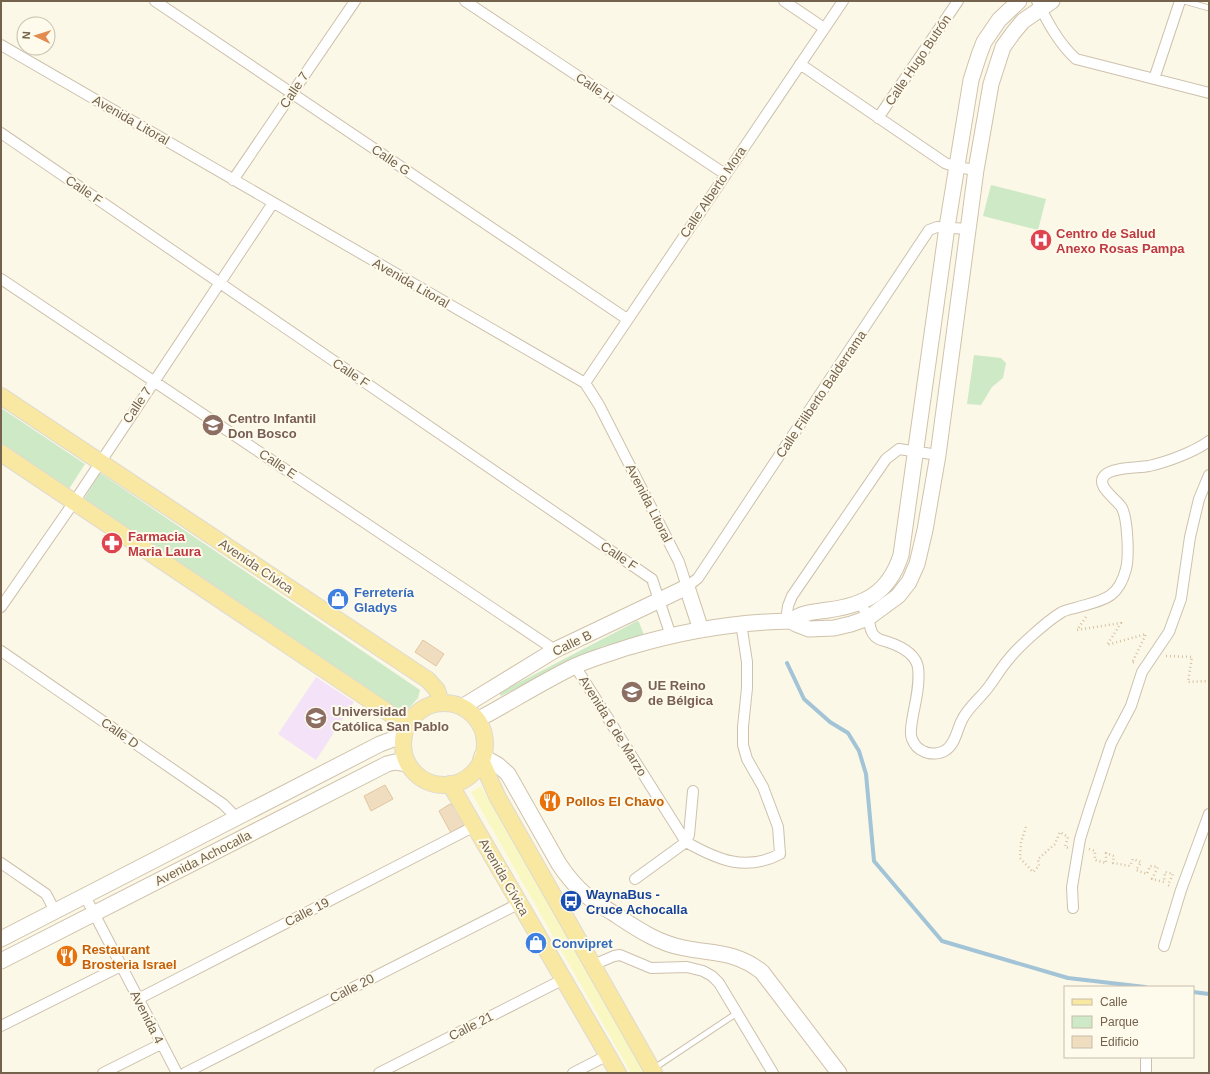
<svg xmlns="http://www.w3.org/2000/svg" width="1210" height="1074" font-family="Helvetica,sans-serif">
	<rect width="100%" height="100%" fill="#fcf8e7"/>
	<path fill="#f4e3f8" d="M 316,677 L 354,702 L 316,760 L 278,734 Z"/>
	<path fill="#cde9c5" d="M 991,185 L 1046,199 L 1038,230 L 983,216 Z
		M 974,355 L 1001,358 L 1006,363 L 1003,378 L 992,387 L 981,405 L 967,404 Z
		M 1,408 L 85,464 L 69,489 L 1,443 Z
		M 100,473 L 420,690 L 418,698 L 408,709 L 397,710 L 84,499 Z
		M 637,621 L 639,622 L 644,635 L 643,638 L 603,646 L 501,696 L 499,693 Z"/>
	<path fill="#faf8c2" d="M 481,786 L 645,1073 L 631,1073 L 471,792 Z"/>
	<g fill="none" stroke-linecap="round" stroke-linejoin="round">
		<path stroke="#a2c4d6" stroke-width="4" d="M 787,663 L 804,699 L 830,722 L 848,733 L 859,751 L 866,774 L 874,861 L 942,941 L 1068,978 L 1145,987
			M 1193,992 L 1209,994"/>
	</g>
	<path fill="#f0dcbf" stroke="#e2c6a0" d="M 423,640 L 444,654 L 436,666 L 415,652 Z
		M 385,785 L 393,799 L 371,811 L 364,796 Z
		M 450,804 L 460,810 L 465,822 L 463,826 L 451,833 L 439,811 Z"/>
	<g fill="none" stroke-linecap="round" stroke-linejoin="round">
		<g stroke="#cdc1ad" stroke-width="7">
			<path id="lane" d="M 1184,1 L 1209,8
				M 653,1069 L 737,1013"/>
		</g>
		<g stroke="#cdc1ad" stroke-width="12">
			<path id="street" d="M 155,1 L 627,319
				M 465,1 L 725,174
				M 784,1 L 824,28
				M 1037,1 C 1047,21 1059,44 1076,59 L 1209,93
				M 1,45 L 585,383 L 599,405 L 679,562 L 687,587 L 698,578 L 929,230 L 937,227 L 968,229
				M 800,64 L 945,163 L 956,167 L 976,170
				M 1154,79 L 1180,1
				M 878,118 L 958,1
				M 1,133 L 652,579 L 671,636
				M 233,180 L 355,1
				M 1,279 L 555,650
				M 585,383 L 843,1
				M 861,603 C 863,608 866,613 868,618 C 870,624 870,630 873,634 C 877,640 882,640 888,642 C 900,646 915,653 918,667 C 920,683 916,700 913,715 C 912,723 909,732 912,739 C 914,744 918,749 923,751 C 930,755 940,754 946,750 C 956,743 957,729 962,720 C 968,707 982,697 990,685 C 996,677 1001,668 1008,660 C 1019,646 1047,621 1062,612 C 1066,610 1071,609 1075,608 C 1102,600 1118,600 1126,569 C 1129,557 1128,520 1122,508 C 1117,499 1094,486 1105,475 C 1113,467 1138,468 1149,466 C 1167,462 1194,452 1209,441
				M 1,607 L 74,502 L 273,203
				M 786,621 L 788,606 L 792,596 L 886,459 L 899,449 L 938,455
				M 1,651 L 223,804 L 231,812 L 235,819
				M 575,666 L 686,842 C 718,860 746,872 780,854 L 778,827 L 763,787 L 747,759 L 743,745 L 743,727 L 747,688 L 747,662 L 741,623
				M 1,863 L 46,894 L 55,911
				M 635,879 L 686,842 L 689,835 L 693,791
				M 85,896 L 177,1073
				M 1073,908 L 1072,887 L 1080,839 L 1090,807 L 1111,744 L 1131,706 L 1142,672 L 1169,632 L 1181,599 L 1190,537 L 1199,499 L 1209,475
				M 1164,946 L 1181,890 L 1209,814
				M 593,965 L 614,956 L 620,955 L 651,968 L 687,967 L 703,971 L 712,976 L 719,983 L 773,1073
				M 138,999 L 475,826
				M 1,1026 L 121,966
				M 103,1073 L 161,1044
				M 185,1073 L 520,903
				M 379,1073 L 564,979
				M 573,1073 L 608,1055
				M 1146,1073 L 1146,1057"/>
		</g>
		<g stroke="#d0c2aa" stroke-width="17">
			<path id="secondary" d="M 791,621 C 802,612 814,612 828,610 C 865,605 889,593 901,555 L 947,227 L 971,80 L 979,55 L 984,42 L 999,20 L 1019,1
				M 462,707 L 555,650 L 687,587 L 701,630
				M 477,720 C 509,703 542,682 575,666 C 593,658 611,653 629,647 C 682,631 736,622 791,621 L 796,624 L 809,629 L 834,628 L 851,624 L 868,618 L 898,596 L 909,582 L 917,564 L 925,530 L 938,455 L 976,170 L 991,84 L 1003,47 L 1013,33 L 1023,21 L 1052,1
				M 482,756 L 498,765 L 508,774 L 559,864 C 567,876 576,887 587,896 C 595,903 605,908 613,913 C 636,928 657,943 684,948 C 714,954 736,951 762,972 L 839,1073
				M 1,939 L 380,744 L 404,735
				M 1,961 L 387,764 L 395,762 L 408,764"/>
		</g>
		<g stroke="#ded9d4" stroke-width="18">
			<path id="primary" d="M 1,396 L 428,680 L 437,690 L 441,703
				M 1,453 L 407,725
				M403 744a41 41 0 1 1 82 0a41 41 0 1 1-82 0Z
				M 481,760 L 497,796 L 654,1073
				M 450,784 L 618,1073"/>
		</g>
		<path stroke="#d5c0a2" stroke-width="2.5" stroke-dasharray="1 3" stroke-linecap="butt" d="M 1086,617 L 1077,630 L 1121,623 L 1107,645 L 1146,634 L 1132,663 L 1136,661
			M 1166,656 L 1192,657 L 1188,682 L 1209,681
			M 1026,827 L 1021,842 L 1020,858 L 1033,872 L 1039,866 L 1038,859 L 1055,844 L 1060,832 L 1068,837 L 1065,847 L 1069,848
			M 1089,849 L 1095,851 L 1095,860 L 1106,863 L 1106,853 L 1114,856 L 1113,863 L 1130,866 L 1133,859 L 1141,862 L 1136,870 L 1147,874 L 1150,866 L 1158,867 L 1152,879 L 1164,882 L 1165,872 L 1173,874 L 1168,885 L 1171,887"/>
		<use href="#lane" stroke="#fff" stroke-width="5"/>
		<use href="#street" stroke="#fff" stroke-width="10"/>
		<use href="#secondary" stroke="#fff" stroke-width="15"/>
		<use href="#primary" stroke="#f8e8a1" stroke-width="16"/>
	</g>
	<defs>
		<g id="hospital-disc" transform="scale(1.15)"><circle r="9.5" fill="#e0444e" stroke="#fefbed"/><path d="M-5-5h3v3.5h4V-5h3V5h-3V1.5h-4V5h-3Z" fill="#fff"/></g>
		<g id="school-disc" transform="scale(1.15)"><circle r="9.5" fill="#8d6e63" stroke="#fefbed"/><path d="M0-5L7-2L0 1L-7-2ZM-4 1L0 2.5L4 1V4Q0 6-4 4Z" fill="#fff"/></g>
		<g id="pharmacy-disc" transform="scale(1.15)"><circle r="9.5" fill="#e0444e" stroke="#fefbed"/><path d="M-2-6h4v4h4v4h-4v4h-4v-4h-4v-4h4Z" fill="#fff"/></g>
		<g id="shop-disc" transform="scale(1.15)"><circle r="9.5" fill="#3f7fe0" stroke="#fefbed"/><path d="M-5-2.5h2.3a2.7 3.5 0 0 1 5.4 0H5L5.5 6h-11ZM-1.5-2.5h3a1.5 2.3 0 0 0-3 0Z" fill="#fff"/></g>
		<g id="university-disc" transform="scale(1.15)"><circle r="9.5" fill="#8d6e63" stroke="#fefbed"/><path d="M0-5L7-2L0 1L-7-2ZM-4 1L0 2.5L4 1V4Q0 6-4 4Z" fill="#fff"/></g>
		<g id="restaurant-disc" transform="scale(1.15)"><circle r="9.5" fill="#e8710a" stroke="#fefbed"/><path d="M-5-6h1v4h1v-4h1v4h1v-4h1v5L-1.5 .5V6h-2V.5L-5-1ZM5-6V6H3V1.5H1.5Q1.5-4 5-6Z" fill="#fff"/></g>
		<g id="bus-disc" transform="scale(1.15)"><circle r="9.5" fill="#1a4fb4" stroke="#fefbed"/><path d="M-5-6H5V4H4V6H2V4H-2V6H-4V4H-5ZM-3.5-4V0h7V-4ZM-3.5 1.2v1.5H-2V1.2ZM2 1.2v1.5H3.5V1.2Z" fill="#fff"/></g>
	</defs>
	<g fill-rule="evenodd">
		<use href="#hospital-disc" x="1041" y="240"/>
		<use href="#school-disc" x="213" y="425"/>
		<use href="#pharmacy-disc" x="112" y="543"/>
		<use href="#shop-disc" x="338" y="599"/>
		<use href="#school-disc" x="632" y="692"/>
		<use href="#university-disc" x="316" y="718"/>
		<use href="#restaurant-disc" x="550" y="801"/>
		<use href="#bus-disc" x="571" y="901"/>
		<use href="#shop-disc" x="536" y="943"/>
		<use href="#restaurant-disc" x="67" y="956"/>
	</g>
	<g text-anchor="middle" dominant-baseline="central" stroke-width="4" stroke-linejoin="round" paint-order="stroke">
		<g font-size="13" fill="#75624c" stroke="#fefbed">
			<text transform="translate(918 60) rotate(-56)">Calle Hugo Butrón</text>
			<text transform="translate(595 88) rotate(34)">Calle H</text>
			<text transform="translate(294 90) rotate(-56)">Calle 7</text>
			<text transform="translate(131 120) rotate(30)">Avenida Litoral</text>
			<text transform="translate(391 160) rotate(34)">Calle G</text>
			<text transform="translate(84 190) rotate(34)">Calle F</text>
			<text transform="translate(713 192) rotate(-56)">Calle Alberto Mora</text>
			<text transform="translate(411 283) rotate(30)">Avenida Litoral</text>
			<text transform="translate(351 373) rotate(34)">Calle F</text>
			<text transform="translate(821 394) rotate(-56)">Calle Filiberto Balderrama</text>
			<text transform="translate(137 405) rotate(-56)">Calle 7</text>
			<text transform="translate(278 464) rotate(34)">Calle E</text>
			<text transform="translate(649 503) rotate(63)">Avenida Litoral</text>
			<text transform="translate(619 556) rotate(34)">Calle F</text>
			<text transform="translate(256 566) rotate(34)">Avenida Cívica</text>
			<text transform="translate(572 643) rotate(-26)">Calle B</text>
			<text transform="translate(613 726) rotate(58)">Avenida 6 de Marzo</text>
			<text transform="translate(120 733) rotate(35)">Calle D</text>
			<text transform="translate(203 858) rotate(-27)">Avenida Achocalla</text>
			<text transform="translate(504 877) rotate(60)">Avenida Cívica</text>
			<text transform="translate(307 912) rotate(-27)">Calle 19</text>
			<text transform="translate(352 988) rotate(-27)">Calle 20</text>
			<text transform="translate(147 1017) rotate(63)">Avenida 4</text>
			<text transform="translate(471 1026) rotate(-27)">Calle 21</text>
		</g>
		<g font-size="13" font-weight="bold" fill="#be3a42" stroke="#fefbed" text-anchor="start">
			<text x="1056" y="233">Centro de Salud<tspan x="1056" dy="15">Anexo Rosas Pampa</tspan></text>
			<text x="128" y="536">Farmacia<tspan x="128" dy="15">Maria Laura</tspan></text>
		</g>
		<g font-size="13" font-weight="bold" fill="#785e54" stroke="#fefbed" text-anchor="start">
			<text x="228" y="418">Centro Infantil<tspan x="228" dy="15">Don Bosco</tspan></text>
			<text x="648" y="685">UE Reino<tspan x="648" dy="15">de Bélgica</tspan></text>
			<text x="332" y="711">Universidad<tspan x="332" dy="15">Católica San Pablo</tspan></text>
		</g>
		<g font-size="13" font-weight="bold" fill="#366cbe" stroke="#fefbed" text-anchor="start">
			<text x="354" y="592">Ferretería<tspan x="354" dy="15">Gladys</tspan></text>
			<text x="552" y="943">Convipret</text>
		</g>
		<g font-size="13" font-weight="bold" fill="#c56008" stroke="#fefbed" text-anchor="start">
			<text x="566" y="801">Pollos El Chavo</text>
			<text x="82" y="949">Restaurant<tspan x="82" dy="15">Brosteria Israel</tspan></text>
		</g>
		<g font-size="13" font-weight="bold" fill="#164399" stroke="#fefbed" text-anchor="start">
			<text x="586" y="894">WaynaBus -<tspan x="586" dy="15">Cruce Achocalla</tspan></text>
		</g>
	</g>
	<rect width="1210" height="1074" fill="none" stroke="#75624c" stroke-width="4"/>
	<rect x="1064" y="986" width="130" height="72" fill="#fefbed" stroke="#c7bead"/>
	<rect x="1072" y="999" width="20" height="6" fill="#f8e8a1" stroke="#c7bead"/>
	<text x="1100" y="1006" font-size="12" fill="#75624c">Calle</text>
	<rect x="1072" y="1016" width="20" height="12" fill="#cde9c5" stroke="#c7bead"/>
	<text x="1100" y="1026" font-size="12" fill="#75624c">Parque</text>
	<rect x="1072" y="1036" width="20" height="12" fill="#f0dcbf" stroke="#c7bead"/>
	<text x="1100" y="1046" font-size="12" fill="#75624c">Edificio</text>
	<g transform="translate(36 36) rotate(274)"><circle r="19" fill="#fefbed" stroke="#c7bead"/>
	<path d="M0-3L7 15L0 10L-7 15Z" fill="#e18c50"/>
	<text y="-6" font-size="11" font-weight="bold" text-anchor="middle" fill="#75624c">N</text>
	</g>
</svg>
